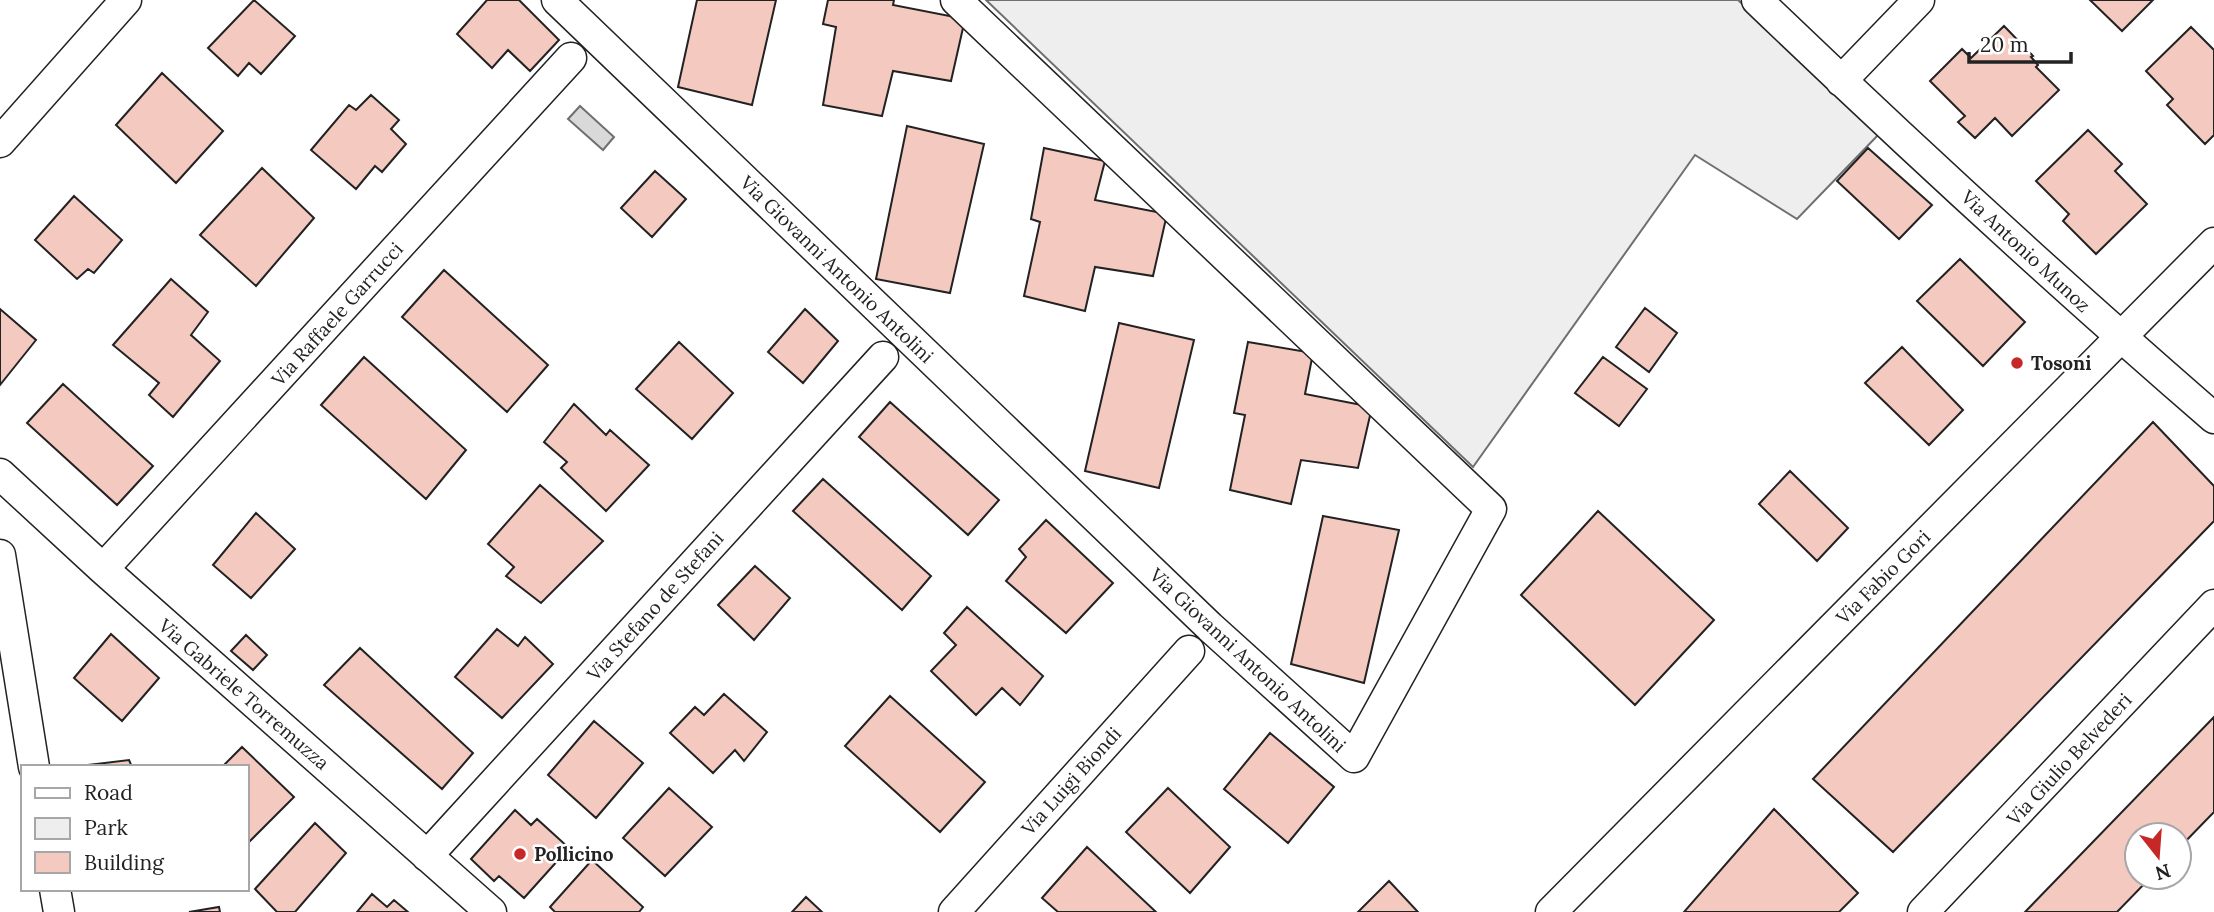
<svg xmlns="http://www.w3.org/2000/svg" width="2214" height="912" font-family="Lora,serif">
	<rect width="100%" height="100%" fill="#fff"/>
	<path fill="#eee" stroke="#6f6f6f" stroke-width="2" d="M 986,0 L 1738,0 L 1880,133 L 1797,219 L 1695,155 L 1473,467 Z"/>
	<path fill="#d9d9d9" stroke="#6f6f6f" stroke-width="2" d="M 580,106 L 614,137 L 603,150 L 568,119 Z"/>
	<path fill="#f3c9c0" stroke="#222" stroke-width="2" d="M 254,0 L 295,36 L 261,74 L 249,63 L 238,76 L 208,48 Z
		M 487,0 L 519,0 L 559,40 L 530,71 L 508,50 L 492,68 L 457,34 Z
		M 697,0 L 776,0 L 752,105 L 678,87 Z
		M 828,0 L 894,0 L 893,5 L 965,19 L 951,81 L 893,71 L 882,116 L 823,105 L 836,27 L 823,24 Z
		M 2090,0 L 2153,0 L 2122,31 Z
		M 2004,26 L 2033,56 L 2031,57 L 2038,65 L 2036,67 L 2059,90 L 2012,136 L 1995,118 L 1975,138 L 1958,122 L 1965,116 L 1930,81 L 1962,49 L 1971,58 Z
		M 2191,27 L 2214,50 L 2214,135 L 2205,144 L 2167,105 L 2173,99 L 2146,71 Z
		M 162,73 L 223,131 L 176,183 L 116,125 Z
		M 371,95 L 399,120 L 391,129 L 406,144 L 382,172 L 375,166 L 356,189 L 311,150 L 349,105 L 356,110 Z
		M 907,126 L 984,144 L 950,293 L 876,279 Z
		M 2088,130 L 2122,164 L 2115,171 L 2147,204 L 2096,254 L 2063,221 L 2069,214 L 2036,181 Z
		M 1044,148 L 1105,161 L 1095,200 L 1167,214 L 1153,276 L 1095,267 L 1085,311 L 1024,296 L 1040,222 L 1031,219 Z
		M 1868,148 L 1932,205 L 1899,239 L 1837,181 Z
		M 262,168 L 314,218 L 256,286 L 200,235 Z
		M 655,171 L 686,199 L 652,237 L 621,208 Z
		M 74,196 L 122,240 L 94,273 L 88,269 L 77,279 L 35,240 Z
		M 1960,259 L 2025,322 L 1983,366 L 1917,301 Z
		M 444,270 L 548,365 L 507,412 L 402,317 Z
		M 171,279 L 208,312 L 191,335 L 220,361 L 173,417 L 149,395 L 159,383 L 113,345 Z
		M 1645,308 L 1677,333 L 1649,372 L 1616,347 Z
		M 0,309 L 36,340 L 0,385 Z
		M 805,309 L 838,341 L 803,383 L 768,352 Z
		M 1119,323 L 1194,340 L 1159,488 L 1085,471 Z
		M 679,342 L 733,393 L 692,439 L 636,389 Z
		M 1248,342 L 1313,353 L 1305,394 L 1372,407 L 1358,468 L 1301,460 L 1291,504 L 1230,490 L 1245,415 L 1234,413 Z
		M 1902,347 L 1963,410 L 1929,445 L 1865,383 Z
		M 364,357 L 466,450 L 426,499 L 321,405 Z
		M 1603,357 L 1647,389 L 1619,426 L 1575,393 Z
		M 63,384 L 153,466 L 117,505 L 27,423 Z
		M 890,402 L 999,500 L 968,535 L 859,437 Z
		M 574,404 L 606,435 L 610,430 L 649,465 L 606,511 L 561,468 L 567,462 L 544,442 Z
		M 2153,422 L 2214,486 L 2214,521 L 1893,852 L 1813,779 Z
		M 1790,471 L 1848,528 L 1817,561 L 1759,504 Z
		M 823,479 L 931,576 L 902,610 L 793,511 Z
		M 540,485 L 603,541 L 541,603 L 506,576 L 514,567 L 488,544 Z
		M 1598,511 L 1714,620 L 1635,705 L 1521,595 Z
		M 256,513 L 295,549 L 251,598 L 213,565 Z
		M 1323,516 L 1399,530 L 1364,683 L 1291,664 Z
		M 1046,520 L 1113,583 L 1066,633 L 1006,581 L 1026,557 L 1019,549 Z
		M 755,566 L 790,598 L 754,640 L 718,605 Z
		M 967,607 L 1043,676 L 1020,705 L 1002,688 L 976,715 L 931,671 L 956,645 L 944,633 Z
		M 497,629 L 518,646 L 525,637 L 553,664 L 502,718 L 455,677 Z
		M 111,634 L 159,678 L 122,721 L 74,678 Z
		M 246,635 L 267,655 L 253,670 L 231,651 Z
		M 360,648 L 473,753 L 442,789 L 324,685 Z
		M 724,694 L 767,732 L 744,761 L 735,750 L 713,773 L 670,733 L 695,707 L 704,715 Z
		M 890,696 L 985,782 L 940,832 L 845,746 Z
		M 2214,717 L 2214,812 L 2179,848 L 2179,835 L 2137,835 L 2137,877 L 2151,877 L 2117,912 L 2025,912 Z
		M 594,721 L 643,763 L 596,818 L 548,775 Z
		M 1270,733 L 1334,787 L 1288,843 L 1224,789 Z
		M 242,747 L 294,797 L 249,842 L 247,840 L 247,767 L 222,767 Z
		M 129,760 L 132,767 L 80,767 L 80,766 Z
		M 669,788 L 712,827 L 665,876 L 623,838 Z
		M 1168,788 L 1230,847 L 1190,893 L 1126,832 Z
		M 1774,809 L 1858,893 L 1839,912 L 1684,912 Z
		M 515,810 L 531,825 L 537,819 L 569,848 L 524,898 L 499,876 L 494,881 L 471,859 Z
		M 315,823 L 346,853 L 295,912 L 277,912 L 255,889 Z
		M 1087,847 L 1156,912 L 1058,912 L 1042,898 Z
		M 592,860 L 643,907 L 639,912 L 555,912 L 550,907 Z
		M 1389,881 L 1418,912 L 1358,912 Z
		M 372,894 L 387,907 L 394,900 L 408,912 L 357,912 Z
		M 806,897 L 822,912 L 792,912 Z
		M 219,907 L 220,912 L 189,912 Z"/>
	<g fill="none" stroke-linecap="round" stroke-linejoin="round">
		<g stroke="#222" stroke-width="33">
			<path id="street" d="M 557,0 L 1210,627 L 1354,757 L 1491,509 L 956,0
				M 1757,0 C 1906,143 2058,283 2214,418
				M 1841,81 L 1919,0
				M 0,142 L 126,0
				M 0,474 L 103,569 L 491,912
				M 0,555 L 34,767
				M 103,569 L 571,58
				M 427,856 L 883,357
				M 55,889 L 59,912
				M 954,912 L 1189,651
				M 1551,912 L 2214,243
				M 1923,912 L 2214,605"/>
		</g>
		<use href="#street" stroke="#fff" stroke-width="30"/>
	</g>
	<g fill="#c62828" stroke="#fff" stroke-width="2.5">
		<circle cx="2017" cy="363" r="7"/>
		<circle cx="520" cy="854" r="7"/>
	</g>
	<g text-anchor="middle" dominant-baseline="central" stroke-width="5" stroke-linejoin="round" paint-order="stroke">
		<g font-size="19" fill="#222" stroke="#fff">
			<text transform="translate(2026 251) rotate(43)">Via Antonio Munoz</text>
			<text transform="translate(837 269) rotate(44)">Via Giovanni Antonio Antolini</text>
			<text transform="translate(337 314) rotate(-48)">Via Raffaele Garrucci</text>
			<text transform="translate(1883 577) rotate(-45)">Via Fabio Gori</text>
			<text transform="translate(655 606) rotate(-48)">Via Stefano de Stefani</text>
			<text transform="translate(1248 660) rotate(43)">Via Giovanni Antonio Antolini</text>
			<text transform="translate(244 694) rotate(41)">Via Gabriele Torremuzza</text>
			<text transform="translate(2069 759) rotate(-47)">Via Giulio Belvederi</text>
			<text transform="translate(1071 781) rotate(-48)">Via Luigi Biondi</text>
		</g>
		<g font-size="19" font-weight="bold" fill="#222" stroke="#fff" text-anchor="start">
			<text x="2031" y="363">Tosoni</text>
			<text x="534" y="854">Pollicino</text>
		</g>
	</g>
	<rect x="21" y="765" width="228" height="126" fill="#ffffff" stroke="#a7a7a7" stroke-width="2"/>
	<rect x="35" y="788" width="35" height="10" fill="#ffffff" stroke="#a7a7a7" stroke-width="2"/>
	<text x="84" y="800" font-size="21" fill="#222222">Road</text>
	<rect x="35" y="818" width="35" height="21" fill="#eeeeee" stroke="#a7a7a7" stroke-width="2"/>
	<text x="84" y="835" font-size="21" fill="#222222">Park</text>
	<rect x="35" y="852" width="35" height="21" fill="#f3c9c0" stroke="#a7a7a7" stroke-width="2"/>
	<text x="84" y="870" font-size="21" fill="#222222">Building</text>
	<g transform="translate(2158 856) rotate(163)"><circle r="33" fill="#ffffff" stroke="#a7a7a7" stroke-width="2"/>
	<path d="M0-5L12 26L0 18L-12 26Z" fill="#c62828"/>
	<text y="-10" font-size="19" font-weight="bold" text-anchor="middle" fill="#222222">N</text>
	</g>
	<path d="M1969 52v10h102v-10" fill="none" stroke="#222222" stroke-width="3.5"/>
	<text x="1980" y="52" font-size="21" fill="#222222" stroke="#ffffff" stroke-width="5" paint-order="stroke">20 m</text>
</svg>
